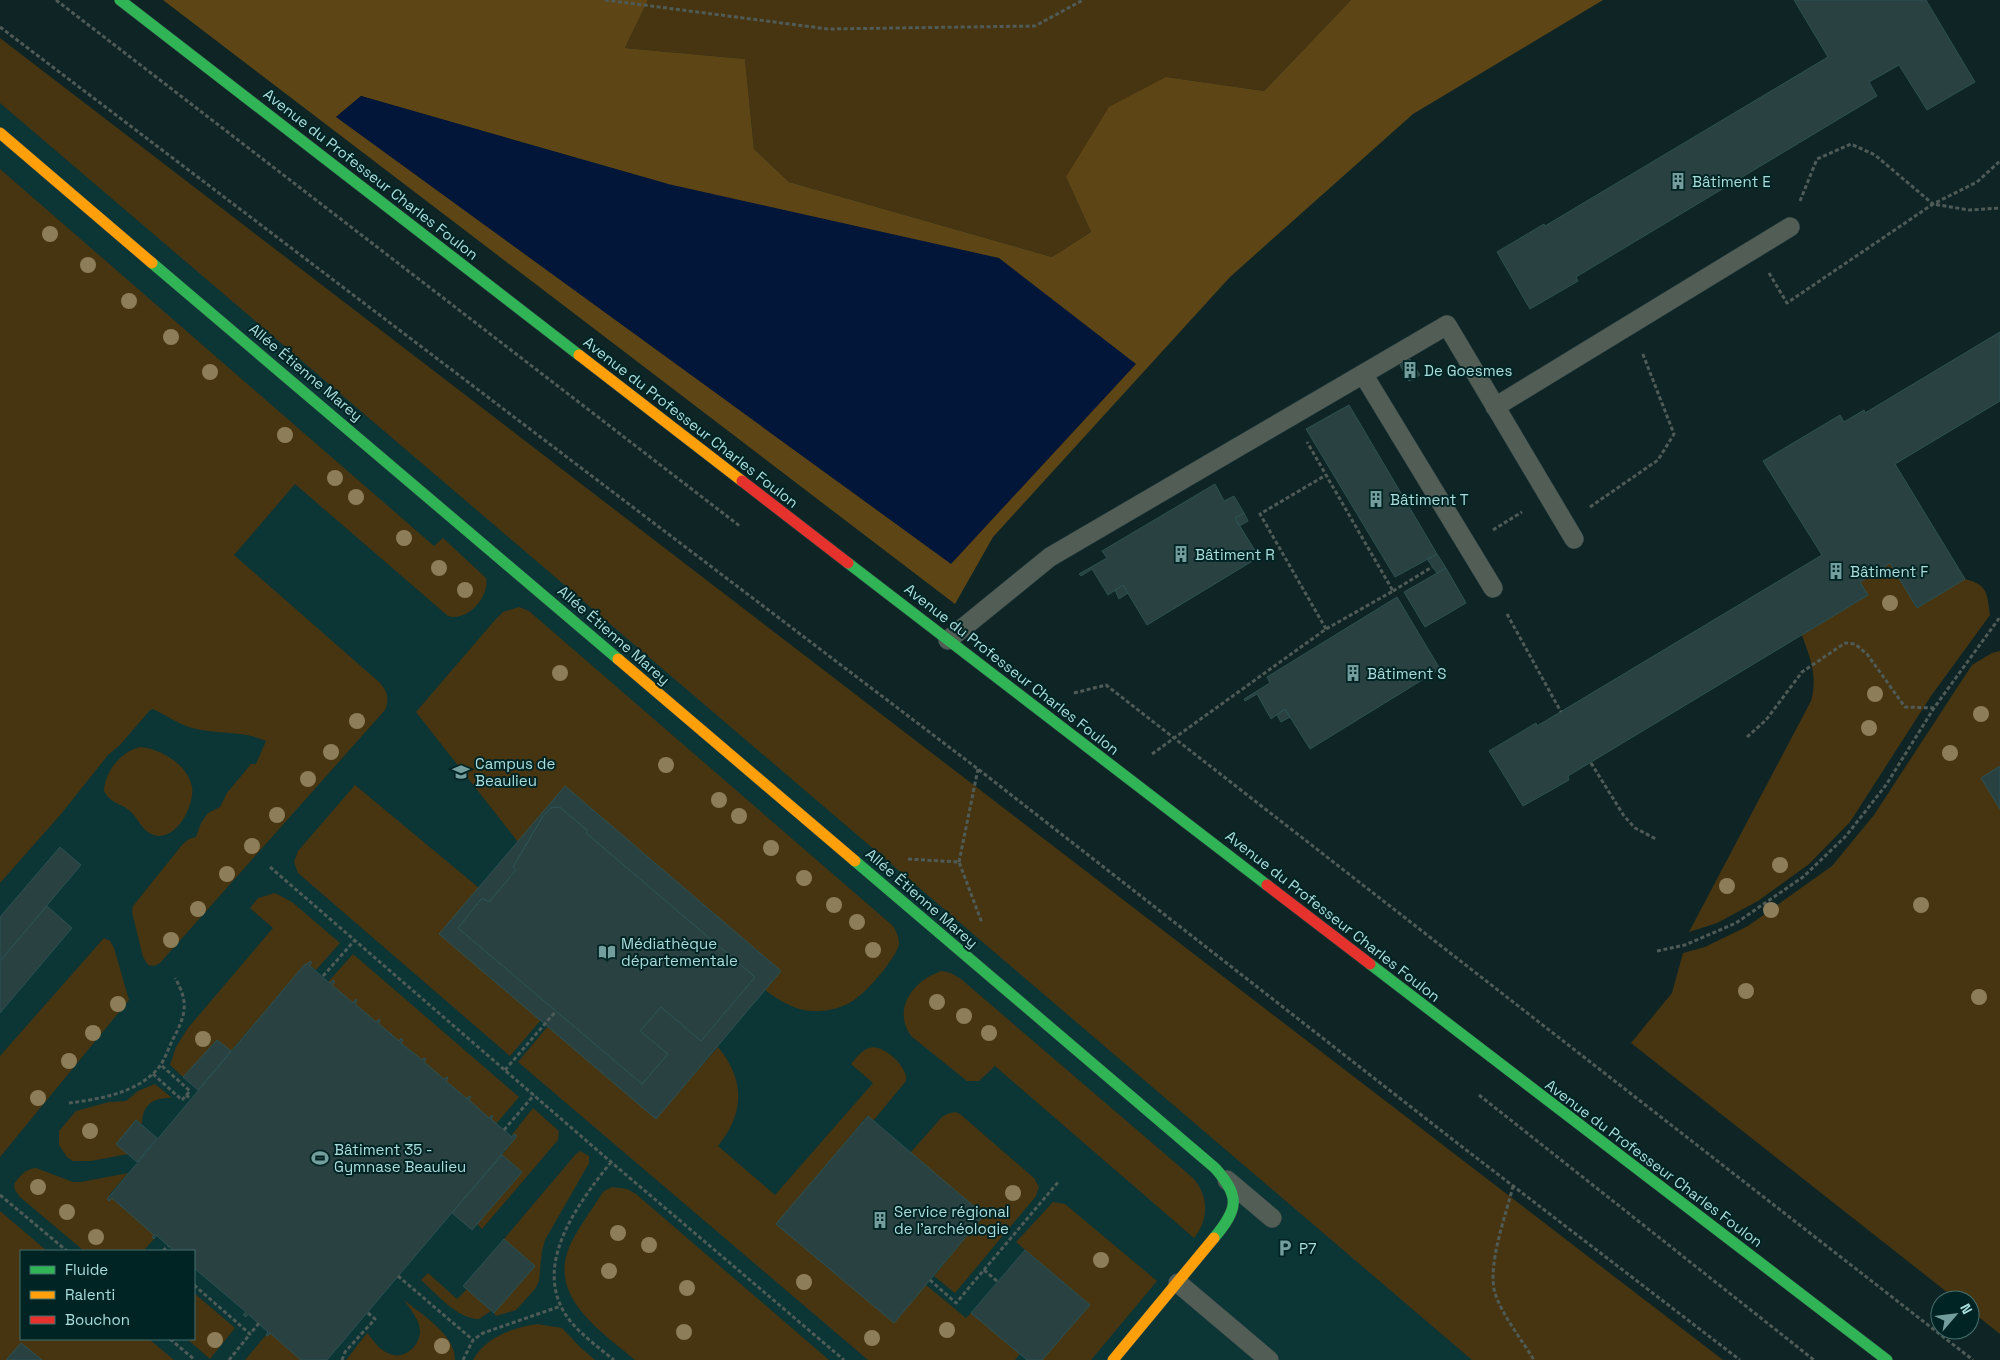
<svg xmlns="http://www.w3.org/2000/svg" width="2000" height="1360" font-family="'Space Grotesk',sans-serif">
	<rect width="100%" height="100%" fill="#0f2525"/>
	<path fill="#0c3536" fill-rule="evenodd" d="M 0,62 L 1688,1360 L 0,1360 ZM 21,1251 L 194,1251 L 194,1339 L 21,1339 Z"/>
	<path fill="#473511" d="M 648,0 L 1351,0 L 1264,91 L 1166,77 L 1066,177 L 1091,232 L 1052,257 L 789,182 L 754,149 L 745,59 L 625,48 Z
		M 0,38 L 1723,1360 L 1472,1360 L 0,103 Z
		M 0,169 L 434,546 L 443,538 L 486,578 C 490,596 468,622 448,616 L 295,484 L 234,555 L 379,682 C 387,691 390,698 385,710 L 160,963 L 154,966 L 148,965 L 143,957 L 132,912 L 133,906 L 182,845 L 189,839 L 196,837 L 201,823 L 208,813 L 220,807 L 227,793 L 251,764 L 256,764 L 266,741 C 243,730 217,735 192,728 C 178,724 166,715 153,709 L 150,710 L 120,745 L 108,755 L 61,814 L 0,883 Z
		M 1890,563 L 1917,608 L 1965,579 C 1988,585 1987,593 1990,615 L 1931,696 L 1850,822 L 1809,864 L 1758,901 L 1717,923 L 1689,932 L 1811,701 C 1818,676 1810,658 1802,635 L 1868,595 L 1860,582 Z
		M 519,607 L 529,611 L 893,926 C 896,931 899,937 899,944 C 897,957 866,993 854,1000 C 844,1007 830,1011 818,1011 C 798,1012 781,1002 765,990 L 781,971 L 566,787 L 518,842 L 416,712 L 495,620 L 503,612 Z
		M 2000,651 L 2000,766 L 1981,778 L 2000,809 L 2000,1334 L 1970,1310 L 1970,1300 L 1957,1300 L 1631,1043 L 1672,993 L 1683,953 L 1705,947 L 1748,926 L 1832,866 L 1874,815 L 1972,665 L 1992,653 Z
		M 141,747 C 161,749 188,765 192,787 C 195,807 174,845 151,834 C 141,829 138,818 130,811 C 120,802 112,805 104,791 C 105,771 121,751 141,747 Z
		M 355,785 L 479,888 L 541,1020 L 510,1056 L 298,873 L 294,862 L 298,851 Z
		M 275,893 L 292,902 L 340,943 L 316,970 L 309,965 L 312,963 L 310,961 L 306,965 L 305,964 L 231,1051 L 217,1040 L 183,1077 L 170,1065 L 176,1047 L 188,1028 L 273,928 L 250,908 L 258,898 Z
		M 104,938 L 110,941 L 114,948 L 129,1000 L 0,1157 L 0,1056 Z
		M 353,954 L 519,1097 L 496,1124 L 491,1119 L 493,1117 L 492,1115 L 489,1118 L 469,1100 L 471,1097 L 469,1096 L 467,1099 L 446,1081 L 448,1078 L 447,1077 L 444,1079 L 424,1062 L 426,1059 L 424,1058 L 422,1060 L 401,1043 L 403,1040 L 401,1038 L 399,1041 L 378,1023 L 380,1021 L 379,1019 L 376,1022 L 355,1004 L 357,1001 L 356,1000 L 353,1003 L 332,985 L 333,981 L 331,983 L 328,982 Z
		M 942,971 L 951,973 L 961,979 L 1193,1178 C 1209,1196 1209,1220 1194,1238 L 995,1066 L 979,1081 L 967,1081 L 911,1036 C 892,1009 913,980 942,971 Z
		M 548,1026 L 656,1118 L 718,1047 C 745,1080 745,1112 718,1146 L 775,1195 L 873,1083 L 851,1064 C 856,1058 861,1051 869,1048 C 883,1043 909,1068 906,1081 L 873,1121 L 867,1116 L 777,1224 L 894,1322 L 926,1285 L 966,1318 L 971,1313 L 1020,1354 L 1015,1360 L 868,1360 L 518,1062 Z
		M 155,1084 L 172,1098 C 153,1097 142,1105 142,1124 L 136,1120 L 116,1144 L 128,1154 L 91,1161 L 73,1161 L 67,1157 L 59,1145 L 59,1131 L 76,1111 L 109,1102 L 126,1101 L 138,1091 Z
		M 533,1108 L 559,1131 L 558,1140 L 482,1229 L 477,1224 L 522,1172 L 502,1155 L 517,1136 L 514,1134 L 511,1136 Z
		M 955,1112 L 960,1114 L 1034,1178 L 1039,1187 L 1036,1196 L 955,1293 L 934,1276 L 984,1215 L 910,1153 L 942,1117 L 947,1114 Z
		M 580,1151 L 589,1156 L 589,1163 L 545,1240 L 542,1251 L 539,1281 L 535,1289 L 516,1310 L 496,1316 L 494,1313 L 535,1266 L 504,1239 L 575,1155 Z
		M 36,1168 L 73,1182 L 81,1182 L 128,1173 L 109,1195 L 154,1235 L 152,1237 L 154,1239 L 143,1251 L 84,1251 L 20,1197 L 15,1190 L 14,1184 C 21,1175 25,1169 36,1168 Z
		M 612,1187 L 627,1189 L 636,1194 L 829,1360 L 635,1360 C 601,1331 547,1297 570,1245 C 578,1228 591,1211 601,1195 L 604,1191 Z
		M 1053,1202 L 1065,1204 L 1157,1281 L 1091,1360 L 1042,1360 L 1090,1305 L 1016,1242 Z
		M 0,1211 L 47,1251 L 21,1251 L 21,1339 L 149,1339 L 174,1360 L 0,1360 Z
		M 428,1273 L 457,1299 L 467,1289 L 491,1311 L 479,1319 C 457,1319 436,1293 421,1280 Z
		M 194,1293 L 235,1328 L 210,1359 L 187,1339 L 194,1339 Z
		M 404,1300 C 422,1315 455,1334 455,1360 L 346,1360 L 367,1333 C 374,1341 380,1351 390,1354 C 404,1360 420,1346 420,1331 C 420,1320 410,1309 404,1300 Z
		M 537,1324 L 562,1328 L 580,1347 L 595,1360 L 473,1360 C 486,1337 512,1328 537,1324 Z
		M 270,1333 L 301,1360 L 245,1360 L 266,1335 L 268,1336 Z"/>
	<path fill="#5e4515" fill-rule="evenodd" d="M 163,0 L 648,0 L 625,48 L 745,59 L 754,149 L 789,182 L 1052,257 L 1091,232 L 1066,177 L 1109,107 L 1166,77 L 1264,91 L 1351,0 L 1603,0 L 1413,114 L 1230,277 L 993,537 L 955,604 ZM 361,96 L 668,184 L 336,117 Z"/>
	<path fill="#011638" d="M 361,96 L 668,184 L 999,258 L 1136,364 L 951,564 L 336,117 Z"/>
	<path fill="#294141" stroke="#2d5152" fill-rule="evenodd" d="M 1794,0 L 1926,0 L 1975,82 L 1927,110 L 1899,65 L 1869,82 L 1877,96 L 1576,277 L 1578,281 L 1530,309 L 1497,252 L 1544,224 L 1545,226 L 1828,57 Z
		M 2000,332 L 2000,401 L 1895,464 L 1965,579 L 1917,608 L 1890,563 L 1860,582 L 1868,595 L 1568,776 L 1569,780 L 1523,806 L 1489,751 L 1536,723 L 1537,726 L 1822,555 L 1763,461 L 1840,415 L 1844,422 L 1864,410 L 1865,413 Z
		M 1410,359 L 1420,375 L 1409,381 L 1400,365 Z
		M 1349,405 L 1437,554 L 1395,577 L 1306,429 Z
		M 1215,484 L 1224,501 L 1234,496 L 1244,513 L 1235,518 L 1259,557 L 1147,625 L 1123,585 L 1108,595 L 1092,569 L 1081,576 L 1079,574 L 1107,558 L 1102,551 Z
		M 1244,513 L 1248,521 L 1239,526 L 1235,518 Z
		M 1437,554 L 1446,568 L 1437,573 L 1427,559 Z
		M 1446,568 L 1466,603 L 1425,627 L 1404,592 Z
		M 1123,585 L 1128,593 L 1119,599 L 1115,590 Z
		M 1397,597 L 1440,669 L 1310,749 L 1285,709 L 1271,719 L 1257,694 L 1245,701 L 1244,699 L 1270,683 L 1267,677 Z
		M 1285,709 L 1290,717 L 1281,722 L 1277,715 Z
		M 2000,766 L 2000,809 L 1981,778 Z
		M 565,786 L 781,971 L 656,1119 L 439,934 ZM 556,807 L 561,808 L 588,831 L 586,833 L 755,977 L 701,1041 L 661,1007 L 640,1031 L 668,1054 L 642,1084 L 458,928 L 482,898 L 489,902 L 516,870 L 513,867 L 543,816 L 551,808 Z
		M 556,807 L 561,808 L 588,831 L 586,833 L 755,977 L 701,1041 L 661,1007 L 640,1031 L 668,1054 L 642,1084 L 458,928 L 482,898 L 489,902 L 516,870 L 513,867 L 543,816 L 551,808 Z
		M 60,847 L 81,865 L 0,961 L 0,917 Z
		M 47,906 L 72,928 L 0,1013 L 0,961 Z
		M 310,961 L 312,963 L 309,965 L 328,982 L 331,983 L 333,980 L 335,982 L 332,985 L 353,1003 L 356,999 L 357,1001 L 355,1004 L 376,1022 L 379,1019 L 380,1021 L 378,1023 L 399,1041 L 401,1038 L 403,1040 L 401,1043 L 422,1060 L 424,1058 L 426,1059 L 424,1062 L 444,1079 L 447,1077 L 448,1078 L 446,1081 L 467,1099 L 469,1096 L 471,1097 L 469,1100 L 489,1118 L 492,1115 L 493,1117 L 491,1119 L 512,1137 L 514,1134 L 517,1136 L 327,1360 L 301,1360 L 270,1333 L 268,1336 L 266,1335 L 268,1332 L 248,1314 L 246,1317 L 243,1315 L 246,1312 L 194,1268 L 194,1251 L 174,1251 L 156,1235 L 154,1239 L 152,1237 L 154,1235 L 112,1198 L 109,1201 L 107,1199 L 305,964 L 306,965 Z
		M 217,1040 L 231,1051 L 198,1090 L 183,1077 Z
		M 868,1116 L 984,1215 L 894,1323 L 776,1224 Z
		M 136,1120 L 157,1138 L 137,1162 L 116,1144 Z
		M 502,1155 L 522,1172 L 472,1230 L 452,1213 Z
		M 504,1239 L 535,1266 L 494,1313 L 463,1286 Z
		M 1025,1250 L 1090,1305 L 1042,1360 L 1027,1360 L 971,1313 Z
		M 21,1343 L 42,1360 L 6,1360 Z"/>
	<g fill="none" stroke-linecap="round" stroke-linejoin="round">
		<g stroke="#294141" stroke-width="20">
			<path id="lane" d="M 1363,374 L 1493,588
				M 1495,407 L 1790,227
				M 948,640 L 1050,557 L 1447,325 L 1574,539
				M 1227,1180 L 1272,1218
				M 1178,1283 L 1269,1360"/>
		</g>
		<g stroke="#294141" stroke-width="12">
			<path id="fast" d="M 120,0 L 579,355
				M 152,263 L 618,659
				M 848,563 L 1267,885
				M 855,861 L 1215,1168 C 1241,1197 1238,1209 1214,1238
				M 1370,964 L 1887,1360"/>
		</g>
		<g stroke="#294141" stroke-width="12">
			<path id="slow" d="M 0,133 L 152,263
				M 579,355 L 742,481
				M 618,659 L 855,861
				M 1113,1360 L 1214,1238"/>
		</g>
		<g stroke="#294141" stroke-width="12">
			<path id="jam" d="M 742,481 L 848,563
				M 1267,885 L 1370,964"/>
		</g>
		<path stroke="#4e5b57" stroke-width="3" stroke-dasharray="4 2.5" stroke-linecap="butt" d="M 56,0 L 741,527
			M 605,0 L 828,29 L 1035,26 L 1083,0
			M 0,27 L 978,769 L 1461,1146 L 1740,1360
			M 1800,201 L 1817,159 L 1851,144 L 1875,155 L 1933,204 L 1977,182 L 2000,161
			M 1769,273 L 1787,303 L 1933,204 L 1969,210 L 2000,208
			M 1590,507 L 1658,460 L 1674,434 L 1642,352
			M 1493,530 L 1522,512
			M 1393,591 L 1432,567
			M 1507,614 L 1561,712
			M 1326,629 L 1260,514 L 1326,475
			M 1074,693 L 1106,685 L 1973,1360
			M 1747,737 L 1766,720 L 1802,672 L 1845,643 L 1855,644 L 1867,654 L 1905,707 L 1934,708
			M 1152,754 L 1326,629 L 1393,591 L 1307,442
			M 1591,763 L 1624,816 L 1635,828 L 1656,839
			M 908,859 L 959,862 L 982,923
			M 959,862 L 978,769
			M 270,867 L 611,1162 L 844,1360
			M 1657,951 L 1685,945 L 1736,923 L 1803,877 L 1846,836 L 1886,785 L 1934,708 L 2000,617
			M 323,976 L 355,940
			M 505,1070 L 556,1011
			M 153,1074 L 182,1100 L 190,1091 L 161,1065
			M 186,1095 L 191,1099
			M 1479,1095 L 1814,1360
			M 69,1103 C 100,1099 139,1093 160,1066 C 165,1059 169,1047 173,1039 C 186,1015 189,1002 175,978
			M 504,1130 L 534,1095
			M 611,1162 C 577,1205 528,1269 571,1322 C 583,1336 599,1348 614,1360
			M 1513,1186 C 1506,1215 1487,1265 1495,1293 C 1502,1315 1522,1340 1534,1360
			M 0,1195 L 67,1251
			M 163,1251 L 168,1246
			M 984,1270 L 998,1282
			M 398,1276 L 473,1340
			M 930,1280 L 956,1303 L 1059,1181
			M 194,1285 L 250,1334 L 259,1323
			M 170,1339 L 195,1360
			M 229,1360 L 250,1334
			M 342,1360 L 345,1352 L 375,1319 L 368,1313
			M 463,1360 L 473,1340 L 483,1333 L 561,1306"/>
		<use href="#lane" stroke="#525d56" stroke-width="19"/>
		<use href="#fast" stroke="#30b455" stroke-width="11"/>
		<use href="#slow" stroke="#ff9f0a" stroke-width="11"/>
		<use href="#jam" stroke="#e5322d" stroke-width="11"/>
	</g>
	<g fill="#8d7e59">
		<circle cx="50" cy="234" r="8"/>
		<circle cx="88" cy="265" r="8"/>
		<circle cx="129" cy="301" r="8"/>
		<circle cx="171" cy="337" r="8"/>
		<circle cx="210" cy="372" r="8"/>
		<circle cx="285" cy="435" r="8"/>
		<circle cx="335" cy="478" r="8"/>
		<circle cx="356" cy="497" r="8"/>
		<circle cx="404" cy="538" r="8"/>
		<circle cx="439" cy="568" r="8"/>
		<circle cx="465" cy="590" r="8"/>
		<circle cx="1890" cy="603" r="8"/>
		<circle cx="560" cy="673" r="8"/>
		<circle cx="1875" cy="694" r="8"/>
		<circle cx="1981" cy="714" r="8"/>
		<circle cx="357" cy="721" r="8"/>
		<circle cx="1869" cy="728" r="8"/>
		<circle cx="331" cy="752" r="8"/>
		<circle cx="1950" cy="753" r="8"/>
		<circle cx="666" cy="765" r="8"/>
		<circle cx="308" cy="779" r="8"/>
		<circle cx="719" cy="800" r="8"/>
		<circle cx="277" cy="815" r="8"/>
		<circle cx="739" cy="816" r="8"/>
		<circle cx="252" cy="846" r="8"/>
		<circle cx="771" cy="848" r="8"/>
		<circle cx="1780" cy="865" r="8"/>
		<circle cx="227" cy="874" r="8"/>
		<circle cx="804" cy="878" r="8"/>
		<circle cx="1727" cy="886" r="8"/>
		<circle cx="834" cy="905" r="8"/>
		<circle cx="1921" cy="905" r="8"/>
		<circle cx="198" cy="909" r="8"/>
		<circle cx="1771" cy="910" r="8"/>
		<circle cx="857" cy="922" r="8"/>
		<circle cx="171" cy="940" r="8"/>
		<circle cx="873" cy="950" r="8"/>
		<circle cx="1746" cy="991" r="8"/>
		<circle cx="1979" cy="997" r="8"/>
		<circle cx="937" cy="1002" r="8"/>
		<circle cx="118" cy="1004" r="8"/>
		<circle cx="964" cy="1016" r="8"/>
		<circle cx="93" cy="1033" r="8"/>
		<circle cx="989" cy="1033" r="8"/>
		<circle cx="203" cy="1039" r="8"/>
		<circle cx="69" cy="1061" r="8"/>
		<circle cx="38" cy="1098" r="8"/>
		<circle cx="90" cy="1131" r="8"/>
		<circle cx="38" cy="1187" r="8"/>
		<circle cx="1013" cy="1193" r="8"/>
		<circle cx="67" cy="1212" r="8"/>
		<circle cx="618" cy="1233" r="8"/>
		<circle cx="96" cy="1237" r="8"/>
		<circle cx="649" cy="1245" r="8"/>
		<circle cx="1101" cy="1260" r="8"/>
		<circle cx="609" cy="1271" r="8"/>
		<circle cx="804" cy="1282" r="8"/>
		<circle cx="687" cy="1288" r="8"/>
		<circle cx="947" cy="1330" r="8"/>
		<circle cx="684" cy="1332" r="8"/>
		<circle cx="872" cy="1338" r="8"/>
		<circle cx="215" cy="1340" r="8"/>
		<circle cx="442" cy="1346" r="8"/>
	</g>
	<defs>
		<g id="building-bare" transform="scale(1.35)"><path d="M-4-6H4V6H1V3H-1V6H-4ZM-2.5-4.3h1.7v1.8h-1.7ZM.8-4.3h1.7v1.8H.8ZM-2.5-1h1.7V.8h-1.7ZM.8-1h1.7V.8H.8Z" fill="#749d9d" stroke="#002424" stroke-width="2.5" paint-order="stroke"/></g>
		<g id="university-bare" transform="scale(1.35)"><path d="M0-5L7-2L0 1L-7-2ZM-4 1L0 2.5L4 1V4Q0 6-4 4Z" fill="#749d9d" stroke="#002424" stroke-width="2.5" paint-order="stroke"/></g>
		<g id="library-bare" transform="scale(1.35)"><path d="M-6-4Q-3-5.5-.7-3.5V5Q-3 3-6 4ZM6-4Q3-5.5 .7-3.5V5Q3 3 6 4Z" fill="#749d9d" stroke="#002424" stroke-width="2.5" paint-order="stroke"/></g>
		<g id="stadium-bare" transform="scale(1.35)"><path d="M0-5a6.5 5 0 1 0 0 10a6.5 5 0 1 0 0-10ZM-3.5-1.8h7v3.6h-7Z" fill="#749d9d" stroke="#002424" stroke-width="2.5" paint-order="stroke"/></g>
		<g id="parking-bare" transform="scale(1.35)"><path d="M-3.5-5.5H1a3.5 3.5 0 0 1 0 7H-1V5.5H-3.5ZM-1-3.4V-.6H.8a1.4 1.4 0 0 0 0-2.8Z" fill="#749d9d" stroke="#002424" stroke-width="2.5" paint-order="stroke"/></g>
	</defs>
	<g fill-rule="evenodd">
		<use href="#building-bare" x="1678" y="181"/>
		<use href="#building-bare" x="1410" y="370"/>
		<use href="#building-bare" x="1376" y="499"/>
		<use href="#building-bare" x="1181" y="554"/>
		<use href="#building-bare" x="1836" y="571"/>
		<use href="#building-bare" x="1353" y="673"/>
		<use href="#university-bare" x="461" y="772"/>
		<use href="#library-bare" x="607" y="952"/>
		<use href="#stadium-bare" x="320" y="1158"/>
		<use href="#building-bare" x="880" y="1220"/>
		<use href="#parking-bare" x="1285" y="1248"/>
	</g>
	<g text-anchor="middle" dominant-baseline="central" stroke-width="4" stroke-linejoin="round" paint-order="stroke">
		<g font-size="15" fill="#aadede" stroke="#002424">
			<text transform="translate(371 174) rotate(38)">Avenue du Professeur Charles Foulon</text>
			<text transform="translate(306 372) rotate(40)">Allée Étienne Marey</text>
			<text transform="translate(691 422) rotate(38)">Avenue du Professeur Charles Foulon</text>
			<text transform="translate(614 635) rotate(41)">Allée Étienne Marey</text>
			<text transform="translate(1012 669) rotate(38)">Avenue du Professeur Charles Foulon</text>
			<text transform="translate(922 898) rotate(41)">Allée Étienne Marey</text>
			<text transform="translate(1333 916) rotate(38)">Avenue du Professeur Charles Foulon</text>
			<text transform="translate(1654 1163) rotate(37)">Avenue du Professeur Charles Foulon</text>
		</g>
		<g font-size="15" fill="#aadede" stroke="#002424" text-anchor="start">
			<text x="1692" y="181">Bâtiment E</text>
			<text x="1424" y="370">De Goesmes</text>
			<text x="1390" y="499">Bâtiment T</text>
			<text x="1195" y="554">Bâtiment R</text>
			<text x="1850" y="571">Bâtiment F</text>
			<text x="1367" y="673">Bâtiment S</text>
			<text x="475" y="763">Campus de<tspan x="475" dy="17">Beaulieu</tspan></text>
			<text x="621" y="943">Médiathèque<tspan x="621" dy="17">départementale</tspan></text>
			<text x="334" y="1149">Bâtiment 35 -<tspan x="334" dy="17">Gymnase Beaulieu</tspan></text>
			<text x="894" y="1211">Service régional<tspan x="894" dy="17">de l'archéologie</tspan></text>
			<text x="1299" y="1248">P7</text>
		</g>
	</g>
	<rect x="20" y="1250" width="175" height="90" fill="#002424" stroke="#446e6e"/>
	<rect x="30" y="1266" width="25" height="8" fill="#30b455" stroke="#446e6e"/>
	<text x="65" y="1275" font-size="15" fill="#aadede">Fluide</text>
	<rect x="30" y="1291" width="25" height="8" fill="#ff9f0a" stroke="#446e6e"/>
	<text x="65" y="1300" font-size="15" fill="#aadede">Ralenti</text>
	<rect x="30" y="1316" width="25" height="8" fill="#e5322d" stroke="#446e6e"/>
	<text x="65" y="1325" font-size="15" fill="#aadede">Bouchon</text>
	<g transform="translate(1955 1315) rotate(62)"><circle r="24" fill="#002424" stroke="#446e6e"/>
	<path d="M0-4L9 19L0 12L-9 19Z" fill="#749d9d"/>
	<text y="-8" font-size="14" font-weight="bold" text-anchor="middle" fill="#aadede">N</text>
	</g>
</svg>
